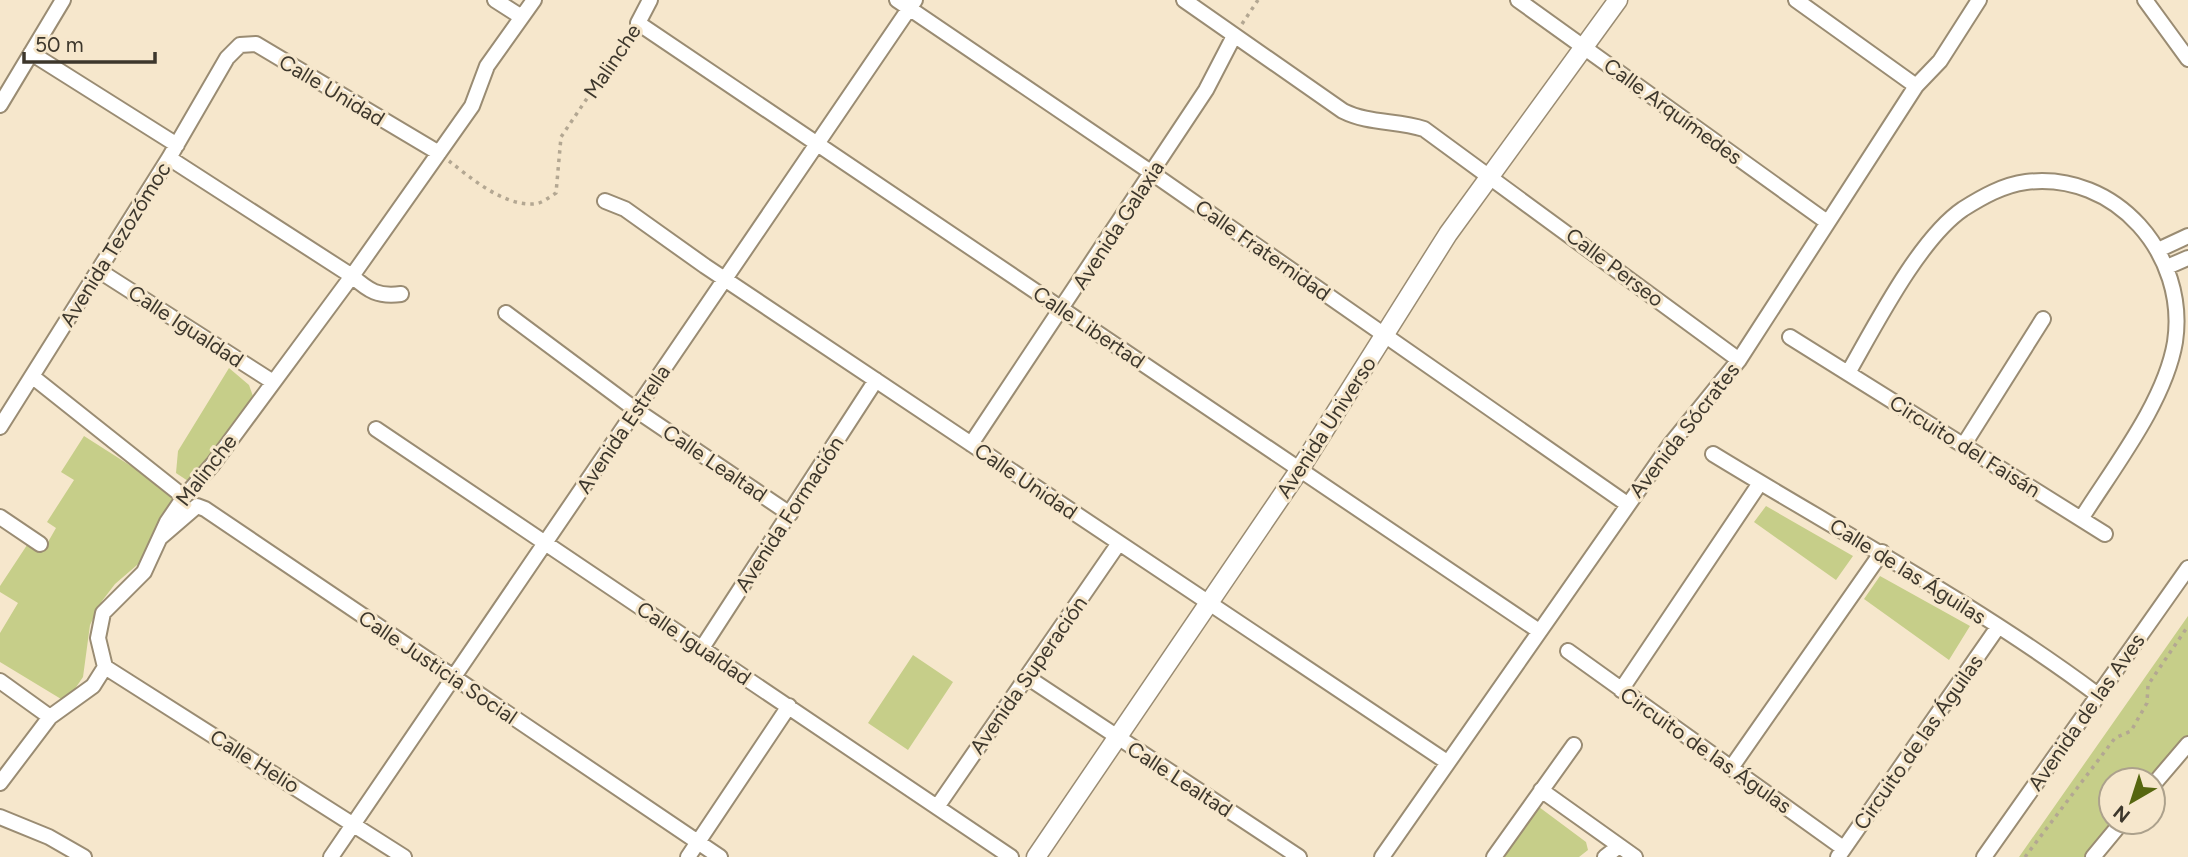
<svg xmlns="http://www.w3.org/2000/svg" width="2188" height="857" font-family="Figtree,sans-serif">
	<rect width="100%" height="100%" fill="#f6e7cc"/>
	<path fill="#c6ce89" d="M 229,368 L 249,385 L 254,399 L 191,483 L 176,473 L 178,451 Z
		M 84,436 L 178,496 L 161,517 L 144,559 L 115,584 L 102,601 L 90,625 L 83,677 L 66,702 L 0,662 L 0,633 L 18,603 L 0,592 L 0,586 L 29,542 L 44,549 L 56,528 L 47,522 L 74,480 L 61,472 Z
		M 1766,506 L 1853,556 L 1836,580 L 1754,522 Z
		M 1880,576 L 1970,626 L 1949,660 L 1864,599 Z
		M 2188,616 L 2188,749 L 2153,780 L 2111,780 L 2111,822 L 2125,822 L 2096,857 L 2019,857 Z
		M 913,655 L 953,682 L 908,750 L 868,723 Z
		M 1539,807 L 1586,842 L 1588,850 L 1579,857 L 1503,857 Z"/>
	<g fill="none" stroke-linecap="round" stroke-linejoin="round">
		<g stroke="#9a8c73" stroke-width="18">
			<path id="minor" d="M 495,0 L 520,16
				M 650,0 L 638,23 L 1539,631
				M 897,0 L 1152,173 L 1627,504
				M 1184,0 L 1343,111 C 1369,124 1397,120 1424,129 L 1739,360
				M 1518,0 L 1827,222
				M 1796,0 L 1916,86
				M 2145,0 L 2188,59
				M 31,53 L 177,145
				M 0,105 L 63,0
				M 169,158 L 352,276 C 369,291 378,297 401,294
				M 605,201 L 625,209 L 705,266 L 1447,762
				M 2158,250 L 2188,236
				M 2167,267 L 2188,258
				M 98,270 L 273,382
				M 506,313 L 636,410 L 790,514
				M 1790,337 L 2105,534
				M 1848,373 C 1875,326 1919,239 1963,209 C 1982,197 2003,185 2026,182 C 2116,171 2188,255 2175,342 C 2165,402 2113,468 2081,519
				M 33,377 L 184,497
				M 0,427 L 169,158 L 227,58 L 240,45 L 256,44 L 439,153
				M 376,429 L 1011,857
				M 971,444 L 1206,90 L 1234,36
				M 1963,446 L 2043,319
				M 1713,454 C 1842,533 1976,604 2098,695
				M 0,517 L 40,544
				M 161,537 L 197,506 L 205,509 L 720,857
				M 702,648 L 876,380
				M 1568,651 L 1843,848
				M 105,667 L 98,638 L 103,613 L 144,572 L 167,522 L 184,497 L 213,464 L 352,276 L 472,106 L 487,66 L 534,0
				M 105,667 L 404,857
				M 1027,677 L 1299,857
				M 0,681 L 50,717
				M 1621,690 L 1760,483
				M 1731,768 L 1882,552
				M 0,783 L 50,717 L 93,686 L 105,667
				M 2153,785 L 2188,744
				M 1541,790 L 1635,857
				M 937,807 L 1119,543
				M 0,817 L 49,837 L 84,857
				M 331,857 L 915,0
				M 688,857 L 789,706
				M 1382,857 L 1670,445 L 1739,360 L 1916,86 L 1940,61 L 1979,0
				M 1494,857 L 1574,745
				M 1605,857 L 1619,846
				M 1838,857 L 1998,627
				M 1984,857 L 2188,568
				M 2093,857 L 2122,822"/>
		</g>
		<g stroke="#9a8c73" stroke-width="21">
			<path id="tertiary" d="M 1036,857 L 1300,469 L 1448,234 L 1618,0"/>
		</g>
		<path stroke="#b3a792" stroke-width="3.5" stroke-dasharray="3.5 5" stroke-linecap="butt" d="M 1242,24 L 1258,0
			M 449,161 C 471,178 501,204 531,204 C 540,205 548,198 556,193 L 561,137 L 629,36
			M 2025,857 L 2115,738 L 2131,731 L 2147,703 L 2148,685 L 2188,626"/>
		<use href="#minor" stroke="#fff" stroke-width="14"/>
		<use href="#tertiary" stroke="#fff" stroke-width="18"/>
	</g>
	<g text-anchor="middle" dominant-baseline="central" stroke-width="6" stroke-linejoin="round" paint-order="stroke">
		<g font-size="21" fill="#3d372c" stroke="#f6e7cc">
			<text transform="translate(612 61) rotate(-56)">Malinche</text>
			<text transform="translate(332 90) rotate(31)">Calle Unidad</text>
			<text transform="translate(1673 111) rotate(36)">Calle Arquímedes</text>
			<text transform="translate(1118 225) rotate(-57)">Avenida Galaxia</text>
			<text transform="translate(115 244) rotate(-58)">Avenida Tezozómoc</text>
			<text transform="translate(1263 250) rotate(35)">Calle Fraternidad</text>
			<text transform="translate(1615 267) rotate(37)">Calle Perseo</text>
			<text transform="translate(186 326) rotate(33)">Calle Igualdad</text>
			<text transform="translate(1089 327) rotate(34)">Calle Libertad</text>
			<text transform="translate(1326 427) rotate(-57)">Avenida Universo</text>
			<text transform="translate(623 429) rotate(-56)">Avenida Estrella</text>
			<text transform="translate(1684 430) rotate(-52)">Avenida Sócrates</text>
			<text transform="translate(1965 446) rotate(32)">Circuito del Faisán</text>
			<text transform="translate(715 463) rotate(34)">Calle Lealtad</text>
			<text transform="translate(206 470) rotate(-52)">Malinche</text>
			<text transform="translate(1026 481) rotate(34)">Calle Unidad</text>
			<text transform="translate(789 514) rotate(-57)">Avenida Formación</text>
			<text transform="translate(1908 571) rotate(32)">Calle de las Águilas</text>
			<text transform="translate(694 643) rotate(34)">Calle Igualdad</text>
			<text transform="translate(438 667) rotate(34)">Calle Justicia Social</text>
			<text transform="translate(1028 675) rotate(-55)">Avenida Superación</text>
			<text transform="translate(2086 712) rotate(-55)">Avenida de las Aves</text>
			<text transform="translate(1918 742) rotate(-55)">Circuito de las Águilas</text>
			<text transform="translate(1706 750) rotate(35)">Circuito de las Águlas</text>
			<text transform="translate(255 761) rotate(32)">Calle Helio</text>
			<text transform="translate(1180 779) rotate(33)">Calle Lealtad</text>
		</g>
	</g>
	<g transform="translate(2132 801) rotate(219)"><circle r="33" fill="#f6e7cc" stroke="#aca18c" stroke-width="2"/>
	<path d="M0-5L12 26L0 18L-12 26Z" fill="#56660f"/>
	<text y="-10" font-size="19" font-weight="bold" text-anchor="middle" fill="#3d372c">N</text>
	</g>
	<path d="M24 52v10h131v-10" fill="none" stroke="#3d372c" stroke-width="3.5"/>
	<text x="35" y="52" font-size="21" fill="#3d372c" stroke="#f6e7cc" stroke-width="5" paint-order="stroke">50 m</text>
</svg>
